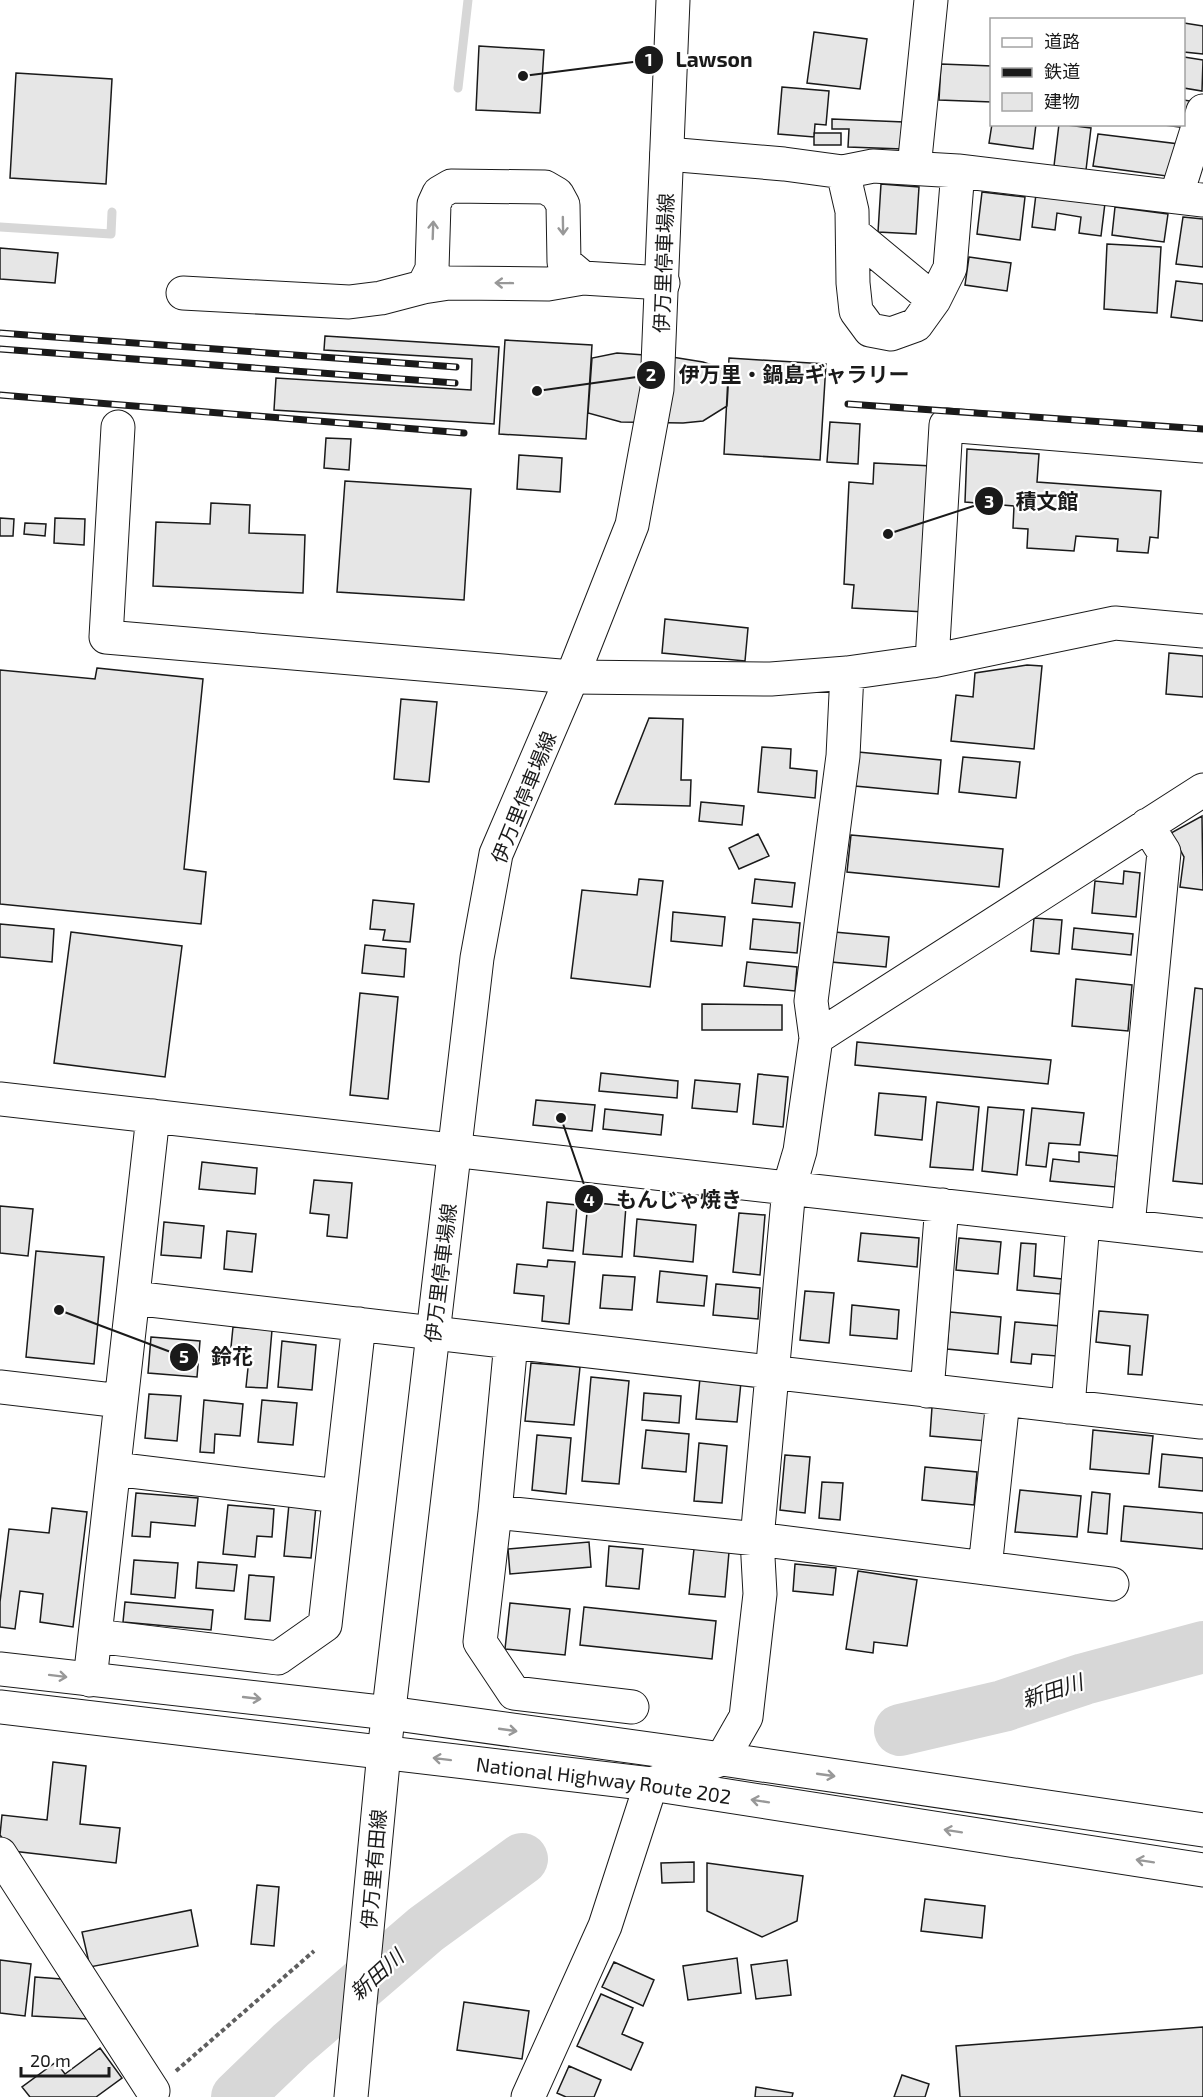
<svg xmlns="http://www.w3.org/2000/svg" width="1203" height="2097" font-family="'Exo 2','Noto Sans JP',sans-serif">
	<rect width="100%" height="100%" fill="#fff"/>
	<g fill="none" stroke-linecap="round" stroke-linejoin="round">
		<path stroke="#d7d7d7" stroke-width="9" d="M 458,88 L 468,0
			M 0,227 L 111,234 L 112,212"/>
		<path stroke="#d7d7d7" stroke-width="52" d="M 900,1730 L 1003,1706 L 1084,1679 L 1203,1647
			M 237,2097 L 291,2045 L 426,1929 L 522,1859"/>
	</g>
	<path fill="#e6e6e6" stroke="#1a1a1a" stroke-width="1.5" d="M 1184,23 L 1203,26 L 1203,54 L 1184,52 Z
		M 814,32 L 867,39 L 860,89 L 807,83 Z
		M 479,46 L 544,50 L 540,113 L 476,110 Z
		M 1184,57 L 1203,60 L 1202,91 L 1184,88 Z
		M 941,64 L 992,66 L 992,102 L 939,100 Z
		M 16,73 L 112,79 L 106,184 L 10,178 Z
		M 782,87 L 829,91 L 826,125 L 815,124 L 814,137 L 778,134 Z
		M 1184,100 L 1190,101 L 1186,128 L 1157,124 L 1184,124 Z
		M 832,119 L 904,122 L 903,149 L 848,147 L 849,129 L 832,129 Z
		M 992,124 L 1036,124 L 1033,149 L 989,143 Z
		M 1059,124 L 1091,128 L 1086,170 L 1054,166 Z
		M 814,133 L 841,133 L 841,145 L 814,145 Z
		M 1098,134 L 1179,144 L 1174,177 L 1093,166 Z
		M 881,184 L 919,187 L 916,234 L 878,232 Z
		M 982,192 L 1025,197 L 1020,240 L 977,234 Z
		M 1036,194 L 1105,203 L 1101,236 L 1079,233 L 1081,217 L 1057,213 L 1055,230 L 1032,227 Z
		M 1115,207 L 1168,214 L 1164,242 L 1112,235 Z
		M 1183,217 L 1203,219 L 1203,267 L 1176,264 Z
		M 1107,244 L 1161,247 L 1157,313 L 1104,309 Z
		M 0,248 L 58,253 L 55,283 L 0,279 Z
		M 969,257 L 1011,263 L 1007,291 L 965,285 Z
		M 1176,281 L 1203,284 L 1203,321 L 1171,317 Z
		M 325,336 L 499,347 L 494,424 L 274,410 L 276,378 L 471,390 L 472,359 L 324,350 Z
		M 505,340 L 592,345 L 586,439 L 499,434 Z
		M 617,353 L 672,357 L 703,362 L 729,371 L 727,406 L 703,421 L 683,423 L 621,422 L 588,413 L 592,358 Z
		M 729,358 L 826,364 L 820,460 L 724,454 Z
		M 830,422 L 860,424 L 858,464 L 827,462 Z
		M 326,438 L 351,439 L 349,470 L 324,468 Z
		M 967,449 L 1039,454 L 1037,482 L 1161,491 L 1158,538 L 1150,537 L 1148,553 L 1117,551 L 1118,539 L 1076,536 L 1074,551 L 1027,548 L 1028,529 L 1013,528 L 1014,506 L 965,502 Z
		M 519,455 L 562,458 L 560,492 L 517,489 Z
		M 874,463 L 932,466 L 925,612 L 852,608 L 854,585 L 844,584 L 849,482 L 873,484 Z
		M 345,481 L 471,489 L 464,600 L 337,592 Z
		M 211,503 L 250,505 L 249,533 L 305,535 L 303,593 L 153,586 L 156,522 L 210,524 Z
		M 0,518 L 14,519 L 13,536 L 0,536 Z
		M 55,518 L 85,519 L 84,545 L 54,543 Z
		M 25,523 L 46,524 L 45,536 L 24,534 Z
		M 665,619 L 748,628 L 745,661 L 662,653 Z
		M 1169,653 L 1203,656 L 1203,697 L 1166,694 Z
		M 1027,665 L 1042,666 L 1034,749 L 951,741 L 956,695 L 973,697 L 975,673 Z
		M 97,668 L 203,679 L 184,869 L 206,872 L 201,924 L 0,904 L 0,670 L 95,679 Z
		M 401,699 L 437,702 L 429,782 L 394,779 Z
		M 649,718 L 683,719 L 681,780 L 691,780 L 690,806 L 615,804 Z
		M 762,747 L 791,749 L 790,768 L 817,771 L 815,798 L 758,792 Z
		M 858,752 L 941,760 L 938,794 L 855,786 Z
		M 963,757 L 1020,762 L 1016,798 L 959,792 Z
		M 701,802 L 744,806 L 742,825 L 699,821 Z
		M 1202,816 L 1203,890 L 1180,887 L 1184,857 L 1171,833 Z
		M 758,834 L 769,856 L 739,869 L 729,848 Z
		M 851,835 L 1003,849 L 999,887 L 847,872 Z
		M 1124,871 L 1140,873 L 1136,917 L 1092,913 L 1095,881 L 1123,884 Z
		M 639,879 L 663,881 L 650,987 L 571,978 L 582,890 L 637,895 Z
		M 755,879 L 795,883 L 792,907 L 752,903 Z
		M 373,900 L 414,904 L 410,942 L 383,940 L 385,930 L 370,929 Z
		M 673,912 L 725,917 L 722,946 L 671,941 Z
		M 1034,918 L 1062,920 L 1059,954 L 1031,951 Z
		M 753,919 L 800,923 L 797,953 L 750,949 Z
		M 0,924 L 54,929 L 52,962 L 0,957 Z
		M 1074,928 L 1133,934 L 1131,955 L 1072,949 Z
		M 71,932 L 182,946 L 165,1077 L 54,1063 Z
		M 834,932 L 889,937 L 886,967 L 831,962 Z
		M 365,945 L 406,949 L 404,977 L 362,973 Z
		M 747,962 L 797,967 L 795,991 L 744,986 Z
		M 1076,979 L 1132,985 L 1128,1031 L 1072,1026 Z
		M 1195,988 L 1203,989 L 1203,1184 L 1173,1181 Z
		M 360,993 L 398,997 L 388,1099 L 350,1095 Z
		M 702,1004 L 782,1005 L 782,1030 L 702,1030 Z
		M 857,1042 L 1051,1060 L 1048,1084 L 855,1065 Z
		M 601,1073 L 678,1081 L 677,1098 L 599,1091 Z
		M 758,1074 L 788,1077 L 783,1127 L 753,1124 Z
		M 695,1080 L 740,1084 L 737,1112 L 692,1108 Z
		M 879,1093 L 926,1097 L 922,1140 L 875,1135 Z
		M 536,1100 L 595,1105 L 592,1131 L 533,1125 Z
		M 937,1102 L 979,1107 L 973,1170 L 930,1167 Z
		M 988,1107 L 1024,1110 L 1017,1175 L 982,1171 Z
		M 1032,1108 L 1084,1113 L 1080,1145 L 1049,1143 L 1046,1167 L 1026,1165 Z
		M 605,1109 L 663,1115 L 661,1135 L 603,1129 Z
		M 1079,1152 L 1118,1156 L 1115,1187 L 1050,1181 L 1053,1159 L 1079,1162 Z
		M 202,1162 L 257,1168 L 255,1194 L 199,1189 Z
		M 314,1180 L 352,1183 L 347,1238 L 327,1236 L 329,1215 L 310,1213 Z
		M 547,1202 L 577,1205 L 573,1251 L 543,1248 Z
		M 588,1202 L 626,1206 L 622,1257 L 583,1254 Z
		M 0,1206 L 33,1209 L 28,1256 L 0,1253 Z
		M 739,1213 L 765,1215 L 760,1275 L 733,1272 Z
		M 637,1219 L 696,1225 L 693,1262 L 634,1256 Z
		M 164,1222 L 204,1226 L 201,1258 L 161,1255 Z
		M 227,1231 L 256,1234 L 252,1272 L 224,1269 Z
		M 861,1233 L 919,1238 L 917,1267 L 858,1261 Z
		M 959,1238 L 1001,1242 L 998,1274 L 956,1270 Z
		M 1021,1243 L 1036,1244 L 1034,1276 L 1062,1279 L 1060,1294 L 1017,1290 Z
		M 36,1251 L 104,1257 L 94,1364 L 26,1357 Z
		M 548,1260 L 575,1262 L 569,1324 L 542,1321 L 544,1296 L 514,1293 L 517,1264 L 547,1267 Z
		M 660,1271 L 707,1276 L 704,1306 L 657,1302 Z
		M 603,1275 L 635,1277 L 632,1310 L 600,1308 Z
		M 716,1284 L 760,1288 L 758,1319 L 713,1315 Z
		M 805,1291 L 834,1293 L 829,1343 L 800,1340 Z
		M 852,1305 L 899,1310 L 897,1339 L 850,1335 Z
		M 1099,1311 L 1148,1315 L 1142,1375 L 1128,1374 L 1130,1346 L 1096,1342 Z
		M 950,1312 L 1001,1317 L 998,1354 L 947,1349 Z
		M 1015,1322 L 1060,1326 L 1057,1356 L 1032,1354 L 1031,1364 L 1011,1362 Z
		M 233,1327 L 272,1330 L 267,1388 L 246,1387 L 250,1349 L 231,1347 Z
		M 151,1337 L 200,1341 L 197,1377 L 148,1373 Z
		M 282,1341 L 316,1345 L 312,1390 L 278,1387 Z
		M 531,1363 L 580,1367 L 574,1425 L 525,1421 Z
		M 591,1377 L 629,1381 L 619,1484 L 582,1481 Z
		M 700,1378 L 741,1382 L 737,1422 L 696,1419 Z
		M 644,1393 L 681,1396 L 679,1423 L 642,1420 Z
		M 149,1394 L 181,1396 L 177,1441 L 145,1438 Z
		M 204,1400 L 243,1404 L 240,1436 L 215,1434 L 214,1453 L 200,1452 Z
		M 262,1400 L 297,1403 L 293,1445 L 258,1442 Z
		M 932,1407 L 989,1413 L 987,1441 L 930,1436 Z
		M 646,1430 L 689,1434 L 686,1472 L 642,1468 Z
		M 1093,1430 L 1153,1436 L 1149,1474 L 1090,1469 Z
		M 537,1435 L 571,1438 L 566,1494 L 532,1490 Z
		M 699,1443 L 727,1446 L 722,1503 L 694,1501 Z
		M 1162,1454 L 1203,1458 L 1203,1491 L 1159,1487 Z
		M 785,1455 L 810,1457 L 805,1513 L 780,1510 Z
		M 925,1467 L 977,1472 L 974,1505 L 922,1500 Z
		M 822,1482 L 843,1483 L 840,1520 L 819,1518 Z
		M 1020,1490 L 1081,1496 L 1077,1537 L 1015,1532 Z
		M 1092,1492 L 1110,1494 L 1107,1534 L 1088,1532 Z
		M 136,1493 L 198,1498 L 195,1526 L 151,1522 L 150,1537 L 132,1536 Z
		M 289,1504 L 316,1506 L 311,1558 L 284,1556 Z
		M 228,1505 L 274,1509 L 272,1537 L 257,1536 L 255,1557 L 223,1554 Z
		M 1124,1506 L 1203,1513 L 1203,1549 L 1121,1541 Z
		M 52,1508 L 87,1512 L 73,1627 L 40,1622 L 43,1594 L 20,1591 L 15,1629 L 0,1627 L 0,1602 L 9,1529 L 49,1533 Z
		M 589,1542 L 591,1567 L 510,1574 L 508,1549 Z
		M 609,1546 L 643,1549 L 639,1589 L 606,1586 Z
		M 694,1549 L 729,1552 L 725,1597 L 689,1594 Z
		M 134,1560 L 178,1563 L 175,1598 L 131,1594 Z
		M 198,1562 L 237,1565 L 234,1591 L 196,1588 Z
		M 795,1564 L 836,1568 L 833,1595 L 793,1591 Z
		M 858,1571 L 917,1580 L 907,1646 L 874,1642 L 873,1653 L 846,1649 Z
		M 249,1575 L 274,1577 L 270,1621 L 245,1619 Z
		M 125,1602 L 213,1610 L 211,1630 L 123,1622 Z
		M 510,1603 L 570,1609 L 565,1655 L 505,1649 Z
		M 584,1607 L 716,1621 L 712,1659 L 580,1645 Z
		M 53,1762 L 86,1766 L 80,1824 L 120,1828 L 116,1863 L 12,1851 L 0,1835 L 2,1815 L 47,1820 Z
		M 694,1862 L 694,1882 L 662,1883 L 661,1863 Z
		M 707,1863 L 803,1876 L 797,1921 L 762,1937 L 707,1911 Z
		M 257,1885 L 279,1887 L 274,1946 L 251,1944 Z
		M 925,1899 L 985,1906 L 982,1938 L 921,1931 Z
		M 191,1910 L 198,1946 L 90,1967 L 82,1932 Z
		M 737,1958 L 741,1993 L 688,2000 L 683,1966 Z
		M 0,1960 L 31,1964 L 25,2016 L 0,2013 Z
		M 787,1960 L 791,1995 L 756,1999 L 751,1965 Z
		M 614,1962 L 654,1980 L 643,2006 L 602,1987 Z
		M 35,1977 L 61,1979 L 87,2019 L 32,2016 Z
		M 601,1994 L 633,2008 L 622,2034 L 643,2043 L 631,2070 L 577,2046 Z
		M 464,2002 L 529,2011 L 522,2059 L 457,2050 Z
		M 1203,2027 L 1203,2097 L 960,2097 L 956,2046 Z
		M 100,2048 L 122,2078 L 96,2097 L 30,2097 L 22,2087 L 56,2062 L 65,2074 Z
		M 569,2066 L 601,2080 L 594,2097 L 566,2097 L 557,2093 Z
		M 902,2075 L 929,2084 L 925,2097 L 894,2097 Z
		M 756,2087 L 793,2093 L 792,2097 L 755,2097 Z"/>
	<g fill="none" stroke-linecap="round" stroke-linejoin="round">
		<g stroke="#1a1a1a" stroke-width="35">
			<path id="minor" d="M 667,154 L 784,164 L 843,172 L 873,166 L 958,171 L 1203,200
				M 914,168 L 931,0
				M 843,172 L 852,211 L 853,283 L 856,311 L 870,330 L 891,334 L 916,325 L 934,300 L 950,268 L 958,171
				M 1176,197 L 1203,111
				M 853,233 L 934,300
				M 423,287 L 432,269 L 434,204 L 439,193 L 451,186 L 545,187 L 557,194 L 563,205 L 564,262 L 583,278
				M 183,293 L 349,302 L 381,298 L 423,287 L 449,283 L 548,284 L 583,278 L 663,283
				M 118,427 L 106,637 L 572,677 L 771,679 L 847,673 L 932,661 L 1115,623 L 1203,631
				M 932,661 L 946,425 L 1203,446
				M 816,1038 L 811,1001 L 843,756 L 847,673
				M 0,1099 L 1203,1235
				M 1128,1226 L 1164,852 L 1147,825
				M 133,1298 L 1201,1422
				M 511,1342 L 495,1512 L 480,1642 L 514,1693 L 632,1707
				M 0,1387 L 121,1401
				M 927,1391 L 942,1205
				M 1068,1407 L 1083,1222
				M 114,1469 L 339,1496
				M 495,1512 L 757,1539 L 1112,1584
				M 985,1568 L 1003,1400
				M 95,1636 L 278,1658 L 325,1625 L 359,1324
				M 90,1680 L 153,1116
				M 0,1854 L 153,2091
				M 528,2097 L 605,1926 L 651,1784 L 722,1759 L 746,1717 L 760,1594 L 757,1539 L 789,1188 L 800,1151 L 816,1038 L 1203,790"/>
		</g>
		<g stroke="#1a1a1a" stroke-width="35">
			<path id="major" d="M 351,2097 L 384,1752 L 477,958 L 496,854 L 572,677 L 632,525 L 657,389 L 673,0"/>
		</g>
		<g stroke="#1a1a1a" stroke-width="35">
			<g id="highway">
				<path d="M 0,1669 L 389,1713 L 722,1759 L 1203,1830"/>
				<path id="s1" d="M 0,1707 L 651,1784 L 1203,1870"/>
			</g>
		</g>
		<path stroke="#5f5f5f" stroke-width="4" stroke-dasharray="4.5 3" stroke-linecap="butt" d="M 176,2071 L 314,1951"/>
		<use href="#minor" stroke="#fff" stroke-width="33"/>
		<use href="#major" stroke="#fff" stroke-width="33"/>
		<use href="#highway" stroke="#fff" stroke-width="33"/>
		<g stroke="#1a1a1a" stroke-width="7">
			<path id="rail" d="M 0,333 L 456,367
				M 0,349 L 455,383
				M 0,395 L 464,433
				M 848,404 L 1203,429"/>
		</g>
		<use href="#rail" stroke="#fff" stroke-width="4.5" stroke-dasharray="14" stroke-linecap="butt"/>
	</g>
	<defs><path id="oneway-shaft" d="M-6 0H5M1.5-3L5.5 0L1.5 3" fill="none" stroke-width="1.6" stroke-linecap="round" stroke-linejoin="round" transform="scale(1.5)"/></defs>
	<g stroke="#989898">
		<use href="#oneway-shaft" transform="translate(563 226) rotate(89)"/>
		<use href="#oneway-shaft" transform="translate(433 230) rotate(-88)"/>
		<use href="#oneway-shaft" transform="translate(504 283) rotate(-179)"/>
		<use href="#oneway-shaft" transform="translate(58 1676) rotate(7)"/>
		<use href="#oneway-shaft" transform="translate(252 1698) rotate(6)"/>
		<use href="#oneway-shaft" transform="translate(508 1730) rotate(8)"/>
		<use href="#oneway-shaft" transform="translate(442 1759) rotate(-173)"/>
		<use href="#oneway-shaft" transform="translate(826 1775) rotate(8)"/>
		<use href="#oneway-shaft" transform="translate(760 1801) rotate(-171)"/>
		<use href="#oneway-shaft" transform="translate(953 1831) rotate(-171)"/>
		<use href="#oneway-shaft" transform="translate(1145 1861) rotate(-171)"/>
	</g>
	<g text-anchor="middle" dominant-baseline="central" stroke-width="4.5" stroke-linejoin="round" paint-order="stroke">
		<g font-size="20" fill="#1a1a1a" stroke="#fff">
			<text transform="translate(663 263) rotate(-88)">伊万里停車場線</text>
			<text transform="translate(523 797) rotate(-68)">伊万里停車場線</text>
			<text transform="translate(440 1273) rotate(-83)">伊万里停車場線</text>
			<text stroke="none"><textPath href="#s1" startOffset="608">National Highway Route 202</textPath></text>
			<text transform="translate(373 1869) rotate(-85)">伊万里有田線</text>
		</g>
		<g font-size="21" font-style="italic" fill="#1a1a1a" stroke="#fff">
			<text transform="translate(1052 1690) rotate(-18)">新田川</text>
			<text transform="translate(376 1974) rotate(-42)">新田川</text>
		</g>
	</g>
	<path fill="none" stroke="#1a1a1a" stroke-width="2" d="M523 76L649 60M537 391L651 375M888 534L989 501M561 1118L589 1199M59 1310L184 1357"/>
	<g fill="#1a1a1a" stroke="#fff" stroke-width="2">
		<circle cx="523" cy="76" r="6"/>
		<circle cx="537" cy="391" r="6"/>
		<circle cx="888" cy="534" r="6"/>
		<circle cx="561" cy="1118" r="6"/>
		<circle cx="59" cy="1310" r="6"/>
		<circle cx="649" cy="60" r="15"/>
		<circle cx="651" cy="375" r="15"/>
		<circle cx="989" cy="501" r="15"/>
		<circle cx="589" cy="1199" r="15"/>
		<circle cx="184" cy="1357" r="15"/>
	</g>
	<g font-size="18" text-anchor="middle" font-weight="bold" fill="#fff">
		<text x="649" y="66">1</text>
		<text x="651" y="381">2</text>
		<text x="989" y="508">3</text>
		<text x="589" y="1206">4</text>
		<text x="184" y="1363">5</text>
	</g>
	<g font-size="21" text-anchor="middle" font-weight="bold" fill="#1a1a1a" stroke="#fff" stroke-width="4.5" stroke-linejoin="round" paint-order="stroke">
		<text x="714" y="67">Lawson</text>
		<text x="794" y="382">伊万里・鍋島ギャラリー</text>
		<text x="1047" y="509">積文館</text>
		<text x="679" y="1207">もんじゃ焼き</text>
		<text x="232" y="1364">鈴花</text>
	</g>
	<rect x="990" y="18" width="195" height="108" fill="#ffffff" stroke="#a3a3a3" stroke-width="1.5"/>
	<rect x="1002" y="38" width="30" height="9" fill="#ffffff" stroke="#a3a3a3" stroke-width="1.5"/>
	<text x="1044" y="48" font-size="18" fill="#1a1a1a">道路</text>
	<rect x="1002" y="68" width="30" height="9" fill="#1a1a1a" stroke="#a3a3a3" stroke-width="1.5"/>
	<text x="1044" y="78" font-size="18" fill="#1a1a1a">鉄道</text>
	<rect x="1002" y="93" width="30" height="18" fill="#e6e6e6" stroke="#a3a3a3" stroke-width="1.5"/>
	<text x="1044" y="108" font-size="18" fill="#1a1a1a">建物</text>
	<path d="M21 2067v9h88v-9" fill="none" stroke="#1a1a1a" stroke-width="3"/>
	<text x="30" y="2067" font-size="18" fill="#1a1a1a" stroke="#ffffff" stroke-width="4.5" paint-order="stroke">20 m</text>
</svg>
